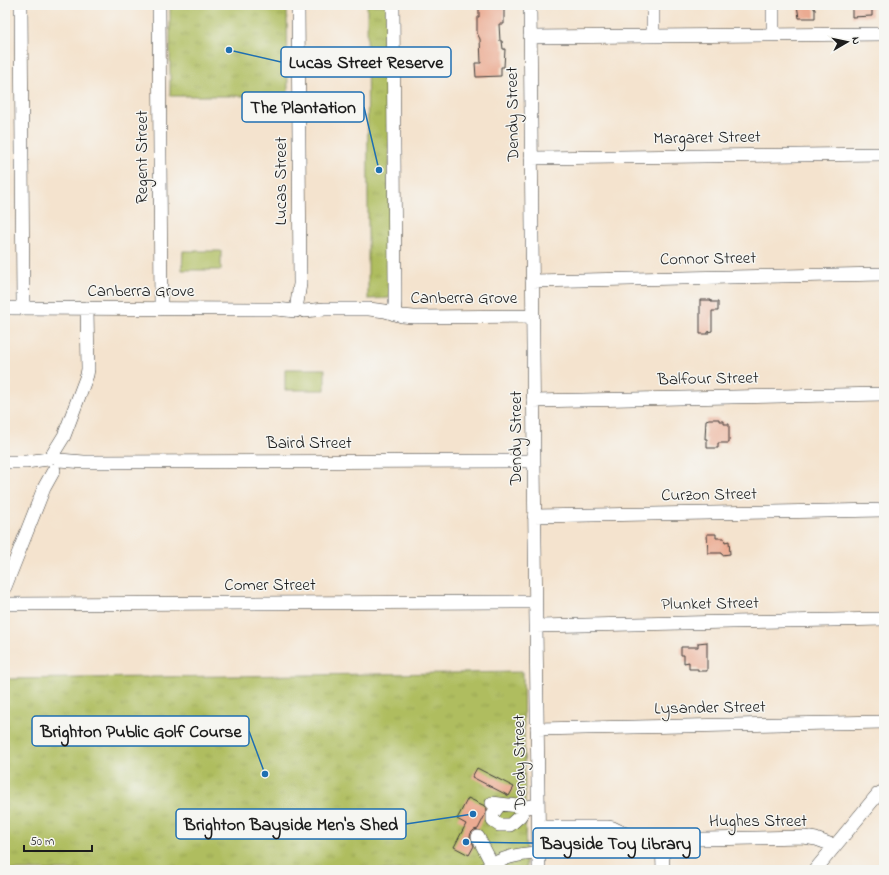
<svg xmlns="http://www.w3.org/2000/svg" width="889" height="875" font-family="'Indie Flower',sans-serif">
	<defs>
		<pattern id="grass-tufts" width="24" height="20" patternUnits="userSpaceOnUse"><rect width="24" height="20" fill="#afbd5f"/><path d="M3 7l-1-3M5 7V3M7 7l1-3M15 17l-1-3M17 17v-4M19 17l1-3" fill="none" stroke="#96a252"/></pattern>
	</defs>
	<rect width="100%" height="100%" fill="#f6f6f2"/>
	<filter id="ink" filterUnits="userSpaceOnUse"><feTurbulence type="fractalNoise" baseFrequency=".025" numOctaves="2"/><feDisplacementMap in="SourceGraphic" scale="8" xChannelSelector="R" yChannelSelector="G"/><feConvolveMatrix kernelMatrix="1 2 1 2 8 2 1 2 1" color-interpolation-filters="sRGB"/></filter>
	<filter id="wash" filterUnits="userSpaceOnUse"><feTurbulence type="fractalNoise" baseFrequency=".012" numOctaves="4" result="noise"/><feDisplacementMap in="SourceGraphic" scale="16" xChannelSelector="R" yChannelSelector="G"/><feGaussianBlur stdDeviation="0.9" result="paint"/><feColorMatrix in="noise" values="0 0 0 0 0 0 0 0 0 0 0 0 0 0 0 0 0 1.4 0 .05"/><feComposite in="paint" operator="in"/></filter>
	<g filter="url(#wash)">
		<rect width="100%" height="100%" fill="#f4e3ce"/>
		<path fill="url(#grass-tufts)" stroke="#666c3e" d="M 170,5 L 287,5 L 288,96 L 170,96 Z
			M 367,5 L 389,5 L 390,298 L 368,299 L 368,212 Z
			M 523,672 L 526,870 L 5,870 L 5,679 Z"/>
		<path fill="#afbd5f" stroke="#666c3e" d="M 183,251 L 221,251 L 221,270 L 182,270 Z
			M 285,369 L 325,369 L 325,390 L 285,390 Z"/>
		<g id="blocks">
			<path fill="#ebab92" d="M 483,5 L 504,5 L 504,24 L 499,24 L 500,41 L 502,41 L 503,49 L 505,49 L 504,67 L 501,67 L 501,76 L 476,77 L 475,63 L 481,63 L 480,39 L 477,33 L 477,17 L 479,17 L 479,8 L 483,8 Z
				M 797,5 L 814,5 L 814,9 L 815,9 L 815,18 L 799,18 Z
				M 852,5 L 872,5 L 872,16 L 852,17 Z
				M 700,300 L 711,300 L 711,302 L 718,302 L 718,311 L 712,311 L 712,331 L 708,332 L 708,334 L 700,334 Z
				M 709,419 L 719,419 L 719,421 L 724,421 L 724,424 L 729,424 L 729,443 L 718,443 L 718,448 L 707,448 L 707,439 L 705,439 L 706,420 Z
				M 707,534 L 716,534 L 716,538 L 724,538 L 725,542 L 729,541 L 730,554 L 722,555 L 722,553 L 708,553 Z
				M 707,642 L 707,671 L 698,671 L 698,669 L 689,669 L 689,662 L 684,663 L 684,655 L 681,655 L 681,647 L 698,647 L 698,643 Z
				M 477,768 L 514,787 L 509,796 L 472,777 Z
				M 468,798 L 485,806 L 487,809 L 485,815 L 478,829 L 474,830 L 471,833 L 470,837 L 474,846 L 469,855 L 454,847 L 466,824 L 457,819 Z"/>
		</g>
	</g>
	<g filter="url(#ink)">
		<use href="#blocks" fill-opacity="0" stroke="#3c3a37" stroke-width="1"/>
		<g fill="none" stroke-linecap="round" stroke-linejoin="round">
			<g stroke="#3c3a37" stroke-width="14">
				<path id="minor" d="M 21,5 L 23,308
					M 159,5 L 161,309
					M 393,5 L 395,289 L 395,303 L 394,314
					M 530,5 L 534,461 L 539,870
					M 653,5 L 653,36
					M 773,5 L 773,35
					M 530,37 L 884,34
					M 531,158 L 884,154
					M 532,281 L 884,274
					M 297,303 L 300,284 L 298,5
					M 5,308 L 276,309 L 296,311
					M 304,311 L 325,309 L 369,309 L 385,311 L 402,316 L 414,317 L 533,316
					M 533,401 L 884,394
					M 51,457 L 64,436 L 87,375 L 88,369 L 87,308
					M 59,460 L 84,462 L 534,461
					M 5,462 L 26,462 L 48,459
					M 534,516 L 884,510
					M 5,587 L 44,488 L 54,470
					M 5,604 L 535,602
					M 536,626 L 884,619
					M 537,729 L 884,722
					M 492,803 L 526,807 L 533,806
					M 500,804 L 493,814 L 493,821 L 499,825 L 510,825 L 520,816 L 526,807
					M 539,827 L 607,827 L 613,828 L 634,838 L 650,840 L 804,837 L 816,839 L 835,846
					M 478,837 L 492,864
					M 662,840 L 663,870
					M 484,870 C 502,857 517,854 539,853
					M 815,870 L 878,794 L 884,791"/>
			</g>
			<use href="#minor" stroke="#fff" stroke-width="13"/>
		</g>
	</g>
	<g text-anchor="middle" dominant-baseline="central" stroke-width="3" stroke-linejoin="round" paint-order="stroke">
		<g font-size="17" fill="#1c1c1c" stroke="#f6f6f2">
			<text transform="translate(513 114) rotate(-91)">Dendy Street</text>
			<text transform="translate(707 138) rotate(-1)">Margaret Street</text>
			<text transform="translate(142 157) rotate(-90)">Regent Street</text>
			<text transform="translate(281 181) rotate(-90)">Lucas Street</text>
			<text transform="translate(708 259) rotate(-1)">Connor Street</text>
			<text x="141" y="291">Canberra Grove</text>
			<text x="464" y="298">Canberra Grove</text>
			<text transform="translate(708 379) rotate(-1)">Balfour Street</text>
			<text transform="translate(516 438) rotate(-90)">Dendy Street</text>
			<text x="309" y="443">Baird Street</text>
			<text transform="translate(709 495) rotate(-1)">Curzon Street</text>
			<text x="270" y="585">Comer Street</text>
			<text transform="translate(710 604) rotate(-1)">Plunket Street</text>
			<text transform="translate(710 708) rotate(-1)">Lysander Street</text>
			<text transform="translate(520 762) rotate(-91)">Dendy Street</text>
			<text x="758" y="821">Hughes Street</text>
		</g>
	</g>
	<path fill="none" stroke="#1f6fb2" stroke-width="1.5" d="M229 50L281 62M379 170L364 107M265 774L249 731M473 814L406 824M466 842L533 843"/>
	<g fill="#1f6fb2" stroke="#f6f6f2" stroke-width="1.5">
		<circle cx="229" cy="50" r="4"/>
		<circle cx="379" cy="170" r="4"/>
		<circle cx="265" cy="774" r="4"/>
		<circle cx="473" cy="814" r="4"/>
		<circle cx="466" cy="842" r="4"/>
	</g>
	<g fill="#f6f6f2" stroke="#1f6fb2" stroke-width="1.5">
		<rect x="281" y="47" width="170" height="30" rx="4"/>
		<rect x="242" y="92" width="122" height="30" rx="4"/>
		<rect x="32" y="716" width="217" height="30" rx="4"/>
		<rect x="176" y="809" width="230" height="30" rx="4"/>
		<rect x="533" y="828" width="167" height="30" rx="4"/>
	</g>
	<g font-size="18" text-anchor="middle" font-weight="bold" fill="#1c1c1c">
		<text x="366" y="68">Lucas Street Reserve</text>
		<text x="303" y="113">The Plantation</text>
		<text x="141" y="737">Brighton Public Golf Course</text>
		<text x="291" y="830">Brighton Bayside Men's Shed</text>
		<text x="616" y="849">Bayside Toy Library</text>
	</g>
	<rect width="889" height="875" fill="none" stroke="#f6f6f2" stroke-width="20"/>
	<g transform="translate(847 42) rotate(81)" stroke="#f6f6f2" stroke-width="3" paint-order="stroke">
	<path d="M0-3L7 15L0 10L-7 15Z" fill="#1c1c1c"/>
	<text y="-6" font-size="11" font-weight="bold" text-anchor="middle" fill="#1c1c1c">N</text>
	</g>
	<path d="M24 845v6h68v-6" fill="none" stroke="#1c1c1c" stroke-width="2"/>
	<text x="30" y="845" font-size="12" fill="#1c1c1c" stroke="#f6f6f2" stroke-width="3" paint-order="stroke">50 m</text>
</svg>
